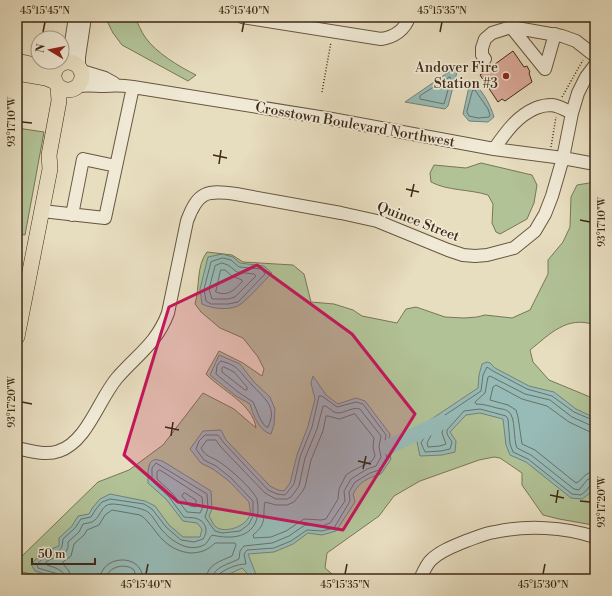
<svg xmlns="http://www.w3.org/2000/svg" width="612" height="596" font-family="'Libre Bodoni',serif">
	<rect width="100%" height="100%" fill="#e7ddbf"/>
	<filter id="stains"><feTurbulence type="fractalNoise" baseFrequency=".005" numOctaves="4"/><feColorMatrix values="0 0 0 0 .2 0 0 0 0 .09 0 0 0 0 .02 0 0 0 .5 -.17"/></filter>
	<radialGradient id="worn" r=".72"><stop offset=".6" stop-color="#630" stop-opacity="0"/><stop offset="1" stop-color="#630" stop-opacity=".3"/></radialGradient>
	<path fill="#b1c296" stroke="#787656" d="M 105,17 L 135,17 C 138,24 141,31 145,37 C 156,53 180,67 196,75 L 188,81 L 122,45 L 113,33 Z
		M 17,128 L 44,132 L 25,235 L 17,234 Z
		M 481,163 L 532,175 L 537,185 L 534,203 L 527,219 L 500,234 L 496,232 L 492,223 L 493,204 L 488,195 C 469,189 448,191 431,182 L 430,173 L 434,165 L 466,168 Z
		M 595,182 L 595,325 C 567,315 550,334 530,350 L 533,362 L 549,380 L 595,399 L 595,517 L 593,525 L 559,519 L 543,515 L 522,485 L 522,473 L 500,458 L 494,457 L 479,460 L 420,481 L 394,496 L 379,516 L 327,553 L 325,568 L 338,579 L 55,579 L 17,571 L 17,561 L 98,482 L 129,470 L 163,445 L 203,393 L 234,409 L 256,428 C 253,404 221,390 206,374 L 219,351 L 243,363 L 262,376 L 264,369 L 258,357 L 243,338 L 220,328 L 201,312 L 195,304 C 200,287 196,266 207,252 L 232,255 L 243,262 L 293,265 L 304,274 L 311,302 L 334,304 L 353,310 L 362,316 L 397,323 L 406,309 L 416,307 L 445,317 L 464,318 L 477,317 L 485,315 L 512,318 L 530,310 L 548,274 L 548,260 L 563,242 L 570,227 L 571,197 L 577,185 Z"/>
	<path fill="#97bbb7" stroke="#738177" d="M 453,69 L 457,72 L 448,106 L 445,109 L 405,102 Z
		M 470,82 C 481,86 491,106 494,117 L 488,122 L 469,121 L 463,114 Z
		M 222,254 L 233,257 L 240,263 L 264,266 L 272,273 C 262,283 252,295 241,304 C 232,311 212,309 202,304 L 200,289 L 208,257 Z
		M 219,355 L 240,364 L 254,382 L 270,397 L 275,409 L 274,425 L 271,434 C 259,431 253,415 250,404 L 236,396 L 210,375 Z
		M 487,362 L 490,363 L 495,368 L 529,386 L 554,392 L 576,409 L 593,417 L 595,419 L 595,484 L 590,493 L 582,499 L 571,498 L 526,462 L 510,455 L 506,445 L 503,419 L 480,413 L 466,415 L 450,432 L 456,441 L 455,452 L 442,455 L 420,456 L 417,442 L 430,420 L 478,388 L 479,375 L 482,364 Z
		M 313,376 L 326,395 L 338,404 L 356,398 L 365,401 L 390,434 L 388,447 L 391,459 L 381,474 C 368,478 360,481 353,494 L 355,502 L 336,531 L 322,535 L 308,533 L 293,544 L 274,552 L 248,554 L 257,577 L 253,579 L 242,568 L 219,579 L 129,579 L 126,575 L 111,579 L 62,579 L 35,571 L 31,564 L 44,552 L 59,546 L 59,538 L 72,526 L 78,516 L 89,514 L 93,507 L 100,499 L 110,494 L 145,501 L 155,506 L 169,525 L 183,537 L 200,537 L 202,529 L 197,523 L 183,521 L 166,499 L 148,483 C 148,472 146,453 164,462 L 211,491 L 212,509 L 209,516 C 211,519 213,525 216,527 C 225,534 248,526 250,514 C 251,510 249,505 249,502 L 229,481 L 213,469 L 201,463 L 190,449 L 203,431 L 221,430 L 226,440 L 270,486 L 278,490 L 284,491 L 290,483 L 297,455 L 308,426 L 315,399 L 311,383 Z"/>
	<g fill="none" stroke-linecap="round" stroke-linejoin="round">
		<path stroke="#6a7266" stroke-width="1" d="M 450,77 L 451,80 L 444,104 L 420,99 L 420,96 Z
			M 473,90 L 475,90 L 488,109 L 490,115 L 489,117 L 478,118 L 469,116 L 467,112 Z
			M 223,258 L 231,260 L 239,267 L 262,269 L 265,274 L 238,302 L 228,304 L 211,304 L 206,301 L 204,289 L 211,262 Z
			M 222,263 L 228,265 L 237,272 L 254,274 L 256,276 L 235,297 L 228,299 L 212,299 L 209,289 L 215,266 Z
			M 221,270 L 225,270 L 232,276 L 242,280 L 242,282 C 234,290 228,297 216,292 Z
			M 221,361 C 240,366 239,372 252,385 C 264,398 278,407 268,427 L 266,427 C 259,420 257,410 253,402 L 238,392 L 216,374 L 217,366 Z
			M 224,367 L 234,372 L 247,387 L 247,390 L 245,390 L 222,372 L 222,368 Z
			M 355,414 L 374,438 L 373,447 L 375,456 L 372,461 L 352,471 L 346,475 L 339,489 L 338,499 L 326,519 L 321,520 L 304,519 L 286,531 L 271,537 L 254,538 L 253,535 C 268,523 262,517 265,502 L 276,505 L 287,505 L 294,502 L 302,492 L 305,487 L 311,460 L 323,431 L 326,416 L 328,416 L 339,419 Z
			M 595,421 L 574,412 L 552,396 L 527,389 L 493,371 L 487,367 L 483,375 L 481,391 L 433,423 L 421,443 L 425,452 L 441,451 L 450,449 L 452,442 L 447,434 L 447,430 L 464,411 L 480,409 L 506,416 L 508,419 L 510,444 L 513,452 L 528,459 L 572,494 L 581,495 L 587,490 L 591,484 L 595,483
			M 442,423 L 444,425 L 442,433 L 446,444 L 440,446 L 428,447 L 427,443 L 436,426 Z
			M 595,426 L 590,425 L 572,417 L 550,400 L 525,394 L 490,376 L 488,377 L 485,393 L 475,402 L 476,404 C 483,404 490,406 497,408 C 501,409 506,409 509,412 C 516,418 513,439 517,448 L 531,455 L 574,489 L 579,490 L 588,479 L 595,478
			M 595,432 L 588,431 L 569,422 L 547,406 L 522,399 L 496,385 L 493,387 L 490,400 L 508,405 L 516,410 L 518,417 L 522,444 L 535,450 L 576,483 C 584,480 583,472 595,472
			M 160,470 L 202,497 L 203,507 L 200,513 L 187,512 L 172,493 L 157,479 L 157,472 Z
			M 185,493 L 196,500 L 196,507 L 190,506 L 182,496 L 183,494 Z
			M 60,579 L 58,574 L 38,568 L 37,564 C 40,562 43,557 47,555 C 57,549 62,555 63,539 L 75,528 L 81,519 L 91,517 L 96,509 L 102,502 L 110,499 L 144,504 L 152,509 L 166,527 L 181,540 L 194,542 L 203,539 C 208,532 207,523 198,519 C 194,517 188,518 184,517 L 169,497 L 152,481 L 152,468 L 156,463 L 207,494 L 208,508 L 205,517 L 215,531 L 222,533 L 240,531 L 249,524 L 253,516 L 253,501 L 231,478 L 216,466 L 204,460 L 196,449 L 199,441 L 205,435 L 218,435 L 224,443 L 268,490 L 277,494 L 285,495 L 294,484 L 300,457 L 312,427 L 319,396 L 322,396 L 337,407 L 356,402 L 363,404 L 386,435 L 384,447 L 387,458 L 379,470 L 370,473 L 355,482 L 349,492 L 350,501 L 334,528 L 322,531 L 307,530 L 291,541 L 274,548 L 247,550 L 244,554 L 246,564 C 237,564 225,569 218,575 L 218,579
			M 65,579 C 64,569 55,568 47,565 L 46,562 L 49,560 L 65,553 L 68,548 L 68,542 L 79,532 L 83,524 C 87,523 92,523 95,520 C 101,515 102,504 112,504 C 119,504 143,508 148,512 C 153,516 157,524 161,529 C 171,541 188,553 204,545 C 208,543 209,538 212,535 C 241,542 263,532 257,499 C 252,488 229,468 218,461 C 210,456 206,457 201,448 L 207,440 L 216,440 L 220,446 L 265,493 L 276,499 L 287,499 L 291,497 L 299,486 L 305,458 L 317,429 L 323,406 L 325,406 C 328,407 331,410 334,412 C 342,416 351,406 360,409 L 381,436 L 379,447 L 381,457 L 376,466 L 367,469 L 351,479 L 344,491 L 345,501 L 330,523 L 322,526 L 305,525 L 289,536 L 272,543 L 244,546 L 240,551 L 239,559 C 229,564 213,567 212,579
			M 71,579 L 69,571 L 63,564 L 63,562 L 71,556 L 74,544 L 84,535 L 87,530 L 99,525 L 105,515 L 112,510 L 140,515 C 146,518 149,524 153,528 C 163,542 173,551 190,553 C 201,553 208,550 215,543 L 235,543 L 236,545 L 232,556 C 221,561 207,564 206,579
			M 100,579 C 101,555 142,552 143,579
			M 106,579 C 107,567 125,562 134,570 L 137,579"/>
		<path stroke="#97bbb7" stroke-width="15" d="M 388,447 L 442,422"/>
	</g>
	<path fill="#dca999" stroke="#3e2916" d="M 513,51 L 524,67 L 527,66 L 530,72 L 529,73 L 532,82 L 505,101 L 502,99 L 498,102 L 480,75 Z"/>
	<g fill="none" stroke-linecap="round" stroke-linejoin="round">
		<g stroke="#685640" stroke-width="14">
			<path id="minor" d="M 242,17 L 381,39 C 394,37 405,30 409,17
				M 511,27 L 545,69
				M 485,59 L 482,55 L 482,48 L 485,39 L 492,33 L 511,27 L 562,36 L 576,41 L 595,56
				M 65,62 L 70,49 L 75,17
				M 79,67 L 79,57 L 85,17
				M 545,69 L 555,34
				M 82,71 L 105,78 L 114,83
				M 79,86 C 87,85 96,86 104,86 C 116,85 122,85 133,87 L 332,119 L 494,149 L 563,158 L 595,164
				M 494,149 C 506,132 517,116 536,108 C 541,106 546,105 552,105 C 559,106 566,110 572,113
				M 42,211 L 105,218 L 133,87
				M 72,215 L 83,159 L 116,166
				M 17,448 C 30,451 46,456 59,451 C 87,442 99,399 117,378 C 137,355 157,343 168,313 L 187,221 C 198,191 207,190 236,194 L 341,213 L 377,221 L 448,250 L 463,255 L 475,256 L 487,255 L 514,248 L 535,231 L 545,214 L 552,196 L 563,158 L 572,113 L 578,93 L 586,77 L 595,65
				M 420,579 C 423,573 426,565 431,560 C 440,551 454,546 466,541 C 475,538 485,533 495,532 C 527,525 564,527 595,537"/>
		</g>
		<g stroke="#3e2916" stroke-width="16">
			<path id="major" d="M 17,61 L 48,68 L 60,64
				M54 76a14 14 0 1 1 28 0a14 14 0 1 1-28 0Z
				M 17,73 L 46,78 L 55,82
				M 17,337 L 50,169 L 49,155 L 59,101 L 58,86"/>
		</g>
		<path stroke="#3e2916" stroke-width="1.5" stroke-dasharray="1 2" stroke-linecap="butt" d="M 322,92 L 331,42
			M 562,97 L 583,60
			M 551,147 L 556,117"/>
		<use href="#minor" stroke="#efe9d5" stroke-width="12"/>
		<use href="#major" stroke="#e7ddbf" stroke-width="15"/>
	</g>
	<path fill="#c2185b" fill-opacity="0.2" stroke="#c2185b" stroke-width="3" stroke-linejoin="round" d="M 257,265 L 352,334 L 415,414 L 343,530 L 178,502 L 124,455 L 169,307 Z"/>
	<path fill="none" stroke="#3e2916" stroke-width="1.5" d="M 43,32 L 45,22M 242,32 L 244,22M 440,32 L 442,22M 22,122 L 32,123M 213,155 L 227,158M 219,164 L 221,150M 406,189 L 419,192M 411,197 L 414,184M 580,220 L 590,222M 22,402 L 32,404M 165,427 L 179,430M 171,436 L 173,422M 358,461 L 371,464M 363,469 L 366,456M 550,495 L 564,498M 580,501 L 590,502M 556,503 L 558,490M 146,574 L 148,564M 345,574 L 347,564M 543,574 L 545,564"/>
	<circle fill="#8f2418" stroke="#efe9d5" stroke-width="1.5" cx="506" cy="76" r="4"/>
	<g text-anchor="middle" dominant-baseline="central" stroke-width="3.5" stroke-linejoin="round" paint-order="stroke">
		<g font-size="14" fill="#3e2916" stroke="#efe9d5" text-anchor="end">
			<text x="498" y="68">Andover Fire<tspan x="498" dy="16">Station #3</tspan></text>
		</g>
		<g font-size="14" fill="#3e2916" stroke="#efe9d5">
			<text transform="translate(355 125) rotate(10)">Crosstown Boulevard Northwest</text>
			<text transform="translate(418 222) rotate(21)">Quince Street</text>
		</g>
	</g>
	<rect width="612" height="596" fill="none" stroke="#e7ddbf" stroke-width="44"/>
	<g transform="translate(50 50) rotate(280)"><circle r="19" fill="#efe9d5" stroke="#a89c89"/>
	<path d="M0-3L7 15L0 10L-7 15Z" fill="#8f2418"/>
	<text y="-6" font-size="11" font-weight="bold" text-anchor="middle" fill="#3e2916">N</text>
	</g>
	<path d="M32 558v6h63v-6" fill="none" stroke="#3e2916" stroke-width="2"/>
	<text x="38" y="558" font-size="12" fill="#3e2916" stroke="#efe9d5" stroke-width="3" paint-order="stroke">50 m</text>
	<rect x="22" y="22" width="568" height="552" fill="none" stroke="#3e2916" stroke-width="1.5"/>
	<g font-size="10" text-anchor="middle" fill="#3e2916">
		<text x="45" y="14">45°15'45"N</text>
		<text x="244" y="14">45°15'40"N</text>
		<text x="442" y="14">45°15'35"N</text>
		<text transform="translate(11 122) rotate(-90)" y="4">93°17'10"W</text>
		<text transform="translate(601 222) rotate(-90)" y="4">93°17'10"W</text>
		<text transform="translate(11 402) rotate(-90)" y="4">93°17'20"W</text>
		<text transform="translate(601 502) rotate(-90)" y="4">93°17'20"W</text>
		<text x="146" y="588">45°15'40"N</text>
		<text x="345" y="588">45°15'35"N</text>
		<text x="543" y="588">45°15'30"N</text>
	</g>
	<rect width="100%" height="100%" filter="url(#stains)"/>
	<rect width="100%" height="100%" fill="url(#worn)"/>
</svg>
